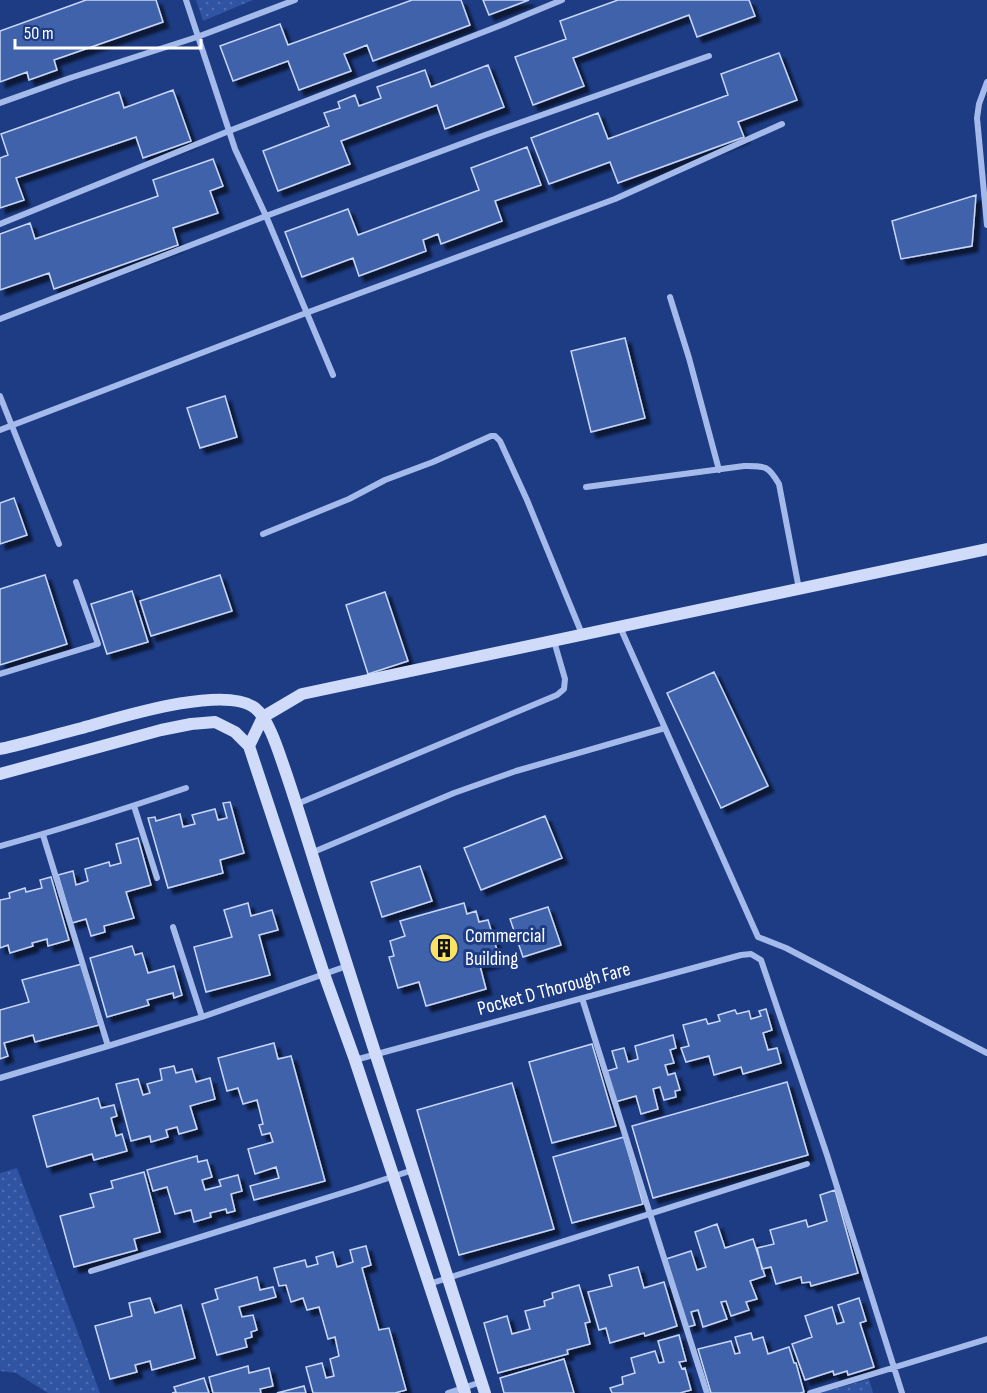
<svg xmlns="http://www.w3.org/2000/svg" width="987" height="1393" font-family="'Sofia Sans Condensed',sans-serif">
	<defs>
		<pattern id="park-dots" width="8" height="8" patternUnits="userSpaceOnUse" patternTransform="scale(1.5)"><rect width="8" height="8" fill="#3053a2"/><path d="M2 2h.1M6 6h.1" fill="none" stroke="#4f6db0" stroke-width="1.8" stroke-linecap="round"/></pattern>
		<filter id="shadow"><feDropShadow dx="5.5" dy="5.5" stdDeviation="1.5" flood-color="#0009"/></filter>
	</defs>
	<rect width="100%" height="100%" fill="#1d3c84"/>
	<path fill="url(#park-dots)" d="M 196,0 L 253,0 L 203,21 Z
		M 17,1168 L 100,1393 L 48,1393 L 16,1373 L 0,1371 L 0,1173 Z
		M 869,1379 L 873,1393 L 821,1393 Z"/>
	<path fill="#4162ab" stroke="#c8d7f8" stroke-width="1.5" filter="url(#shadow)" d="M 86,0 L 156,0 L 163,22 L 54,60 L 57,70 L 29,80 L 27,72 L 0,82 L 0,31 Z
		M 412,0 L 461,0 L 470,25 L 373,61 L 367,45 L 344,54 L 351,71 L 299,90 L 288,61 L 233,81 L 220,46 L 280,24 L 288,45 Z
		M 483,0 L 529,0 L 489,15 Z
		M 618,0 L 749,0 L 755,16 L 697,37 L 689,15 L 573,58 L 584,86 L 533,105 L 515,57 L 566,39 L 560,21 Z
		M 779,53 L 797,100 L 738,122 L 744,137 L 618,183 L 610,162 L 549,184 L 531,138 L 598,113 L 608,139 L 728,95 L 721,74 Z
		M 488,65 L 504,107 L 445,129 L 437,105 L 341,141 L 350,164 L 278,191 L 263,151 L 329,126 L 324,113 L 340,108 L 338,102 L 355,95 L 359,106 L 381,98 L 377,87 L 425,70 L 431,87 Z
		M 173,90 L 191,141 L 143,158 L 136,137 L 16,178 L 24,200 L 0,208 L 0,158 L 8,155 L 1,134 L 119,92 L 124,108 Z
		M 527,147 L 541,185 L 495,201 L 502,221 L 441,244 L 438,234 L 423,240 L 426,251 L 359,276 L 353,258 L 302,277 L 285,232 L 348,209 L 358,235 L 479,190 L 471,168 Z
		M 213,159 L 223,186 L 210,191 L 218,213 L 173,228 L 178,245 L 54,289 L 49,273 L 0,290 L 0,234 L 30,223 L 35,239 L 158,196 L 153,180 Z
		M 976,195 L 972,246 L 901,259 L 892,221 Z
		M 625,338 L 645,418 L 591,432 L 571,351 Z
		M 225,396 L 237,437 L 200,448 L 187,408 Z
		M 14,498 L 27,535 L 0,544 L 0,503 Z
		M 45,575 L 67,644 L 0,665 L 0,589 Z
		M 220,575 L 232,611 L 151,636 L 140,601 Z
		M 132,591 L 148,642 L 107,654 L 91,604 Z
		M 385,592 L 408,661 L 368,674 L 346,605 Z
		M 714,672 L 768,786 L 721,808 L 667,693 Z
		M 230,802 L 244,853 L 220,860 L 223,873 L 168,888 L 148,818 L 155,817 L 156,821 L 180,814 L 183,827 L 195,824 L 192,815 L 215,809 L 218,820 L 227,818 L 223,803 Z
		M 545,816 L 562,858 L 481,890 L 464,848 Z
		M 138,838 L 151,885 L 126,892 L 134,918 L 104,926 L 105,932 L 91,936 L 86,919 L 72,923 L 58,875 L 73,871 L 76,885 L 88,881 L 85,869 L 109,862 L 110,866 L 121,863 L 116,844 Z
		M 420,866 L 432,901 L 382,917 L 371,882 Z
		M 51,877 L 69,940 L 48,946 L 47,939 L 32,943 L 33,946 L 10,953 L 8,945 L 0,948 L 0,900 L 10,898 L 9,893 L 25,888 L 26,892 L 42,888 L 40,880 Z
		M 248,903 L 251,916 L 272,910 L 278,930 L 259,935 L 270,975 L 206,992 L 194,947 L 232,937 L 224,910 Z
		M 464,903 L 467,914 L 476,911 L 479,922 L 488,920 L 500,960 L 480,966 L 486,989 L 426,1006 L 419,982 L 398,988 L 389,957 L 394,956 L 390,941 L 405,936 L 400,921 Z
		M 548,907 L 561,945 L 523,957 L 510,919 Z
		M 132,946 L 135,955 L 142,953 L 148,973 L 174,966 L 182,995 L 174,998 L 173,993 L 147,1000 L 149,1005 L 107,1017 L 90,958 Z
		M 82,964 L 99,1025 L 35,1042 L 33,1035 L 4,1043 L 8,1056 L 0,1059 L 0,1010 L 29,1002 L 22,980 Z
		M 766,1009 L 772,1030 L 763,1033 L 768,1050 L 777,1048 L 781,1063 L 743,1074 L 741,1067 L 714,1075 L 709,1056 L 686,1062 L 681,1048 L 689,1046 L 683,1025 L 706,1019 L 708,1024 L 720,1021 L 718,1015 L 735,1010 L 737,1014 L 749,1011 L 751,1019 L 761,1016 L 759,1011 Z
		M 673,1035 L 676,1048 L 670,1050 L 674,1063 L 665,1065 L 668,1075 L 675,1073 L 680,1090 L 675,1091 L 676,1097 L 664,1100 L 660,1087 L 653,1089 L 658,1109 L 641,1114 L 636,1096 L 615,1102 L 607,1071 L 617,1068 L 612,1051 L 624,1048 L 628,1062 L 638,1059 L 635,1046 Z
		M 274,1043 L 278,1059 L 291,1056 L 325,1181 L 254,1200 L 250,1186 L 279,1178 L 276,1167 L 255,1174 L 248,1149 L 273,1142 L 270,1133 L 262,1135 L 259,1125 L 263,1124 L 257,1100 L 243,1104 L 238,1088 L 227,1091 L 218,1058 Z
		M 592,1044 L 616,1126 L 552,1143 L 529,1062 Z
		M 174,1066 L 176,1073 L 192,1069 L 196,1082 L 210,1078 L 215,1099 L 190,1106 L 197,1129 L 179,1134 L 177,1127 L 166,1130 L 168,1137 L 151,1142 L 150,1136 L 131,1141 L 116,1084 L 138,1079 L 143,1095 L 150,1093 L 147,1084 L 162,1080 L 160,1069 Z
		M 787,1082 L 808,1155 L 653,1198 L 632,1126 Z
		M 512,1083 L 554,1229 L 459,1255 L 417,1110 Z
		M 98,1098 L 101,1108 L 114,1105 L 117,1116 L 111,1118 L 116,1136 L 122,1134 L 127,1151 L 94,1160 L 92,1154 L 47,1167 L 33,1116 Z
		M 624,1137 L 643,1204 L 572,1223 L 553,1157 Z
		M 197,1156 L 198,1162 L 207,1160 L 212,1177 L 202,1180 L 205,1190 L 221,1186 L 219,1180 L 238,1175 L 242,1191 L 231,1194 L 235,1211 L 227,1213 L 226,1209 L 210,1213 L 211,1217 L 194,1222 L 191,1210 L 175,1214 L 167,1187 L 153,1191 L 147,1170 Z
		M 144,1172 L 160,1232 L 134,1239 L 137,1250 L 74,1267 L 60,1216 L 94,1207 L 90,1194 L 113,1188 L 111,1181 Z
		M 835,1190 L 858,1273 L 811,1286 L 810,1282 L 802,1283 L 801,1277 L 776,1284 L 771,1267 L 762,1269 L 757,1248 L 774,1244 L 770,1230 L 806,1220 L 808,1227 L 827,1221 L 820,1195 Z
		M 717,1224 L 725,1248 L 753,1239 L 765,1276 L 750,1281 L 757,1299 L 746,1302 L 749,1310 L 731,1316 L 726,1301 L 721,1302 L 727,1319 L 703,1327 L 698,1310 L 691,1312 L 695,1325 L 688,1327 L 666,1259 L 691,1251 L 697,1270 L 706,1267 L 695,1232 Z
		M 366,1246 L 371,1265 L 362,1268 L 379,1330 L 389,1328 L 406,1390 L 395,1393 L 313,1393 L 306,1367 L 322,1363 L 326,1378 L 334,1376 L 330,1359 L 339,1356 L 335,1337 L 328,1339 L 319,1307 L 307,1310 L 303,1298 L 291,1302 L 286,1285 L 279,1286 L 274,1268 L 305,1260 L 307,1267 L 318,1264 L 316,1257 L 333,1252 L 337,1267 L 353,1262 L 350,1250 Z
		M 638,1267 L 644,1288 L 664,1282 L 677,1326 L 645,1336 L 644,1333 L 610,1343 L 606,1328 L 599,1330 L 588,1292 L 612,1286 L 609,1275 Z
		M 257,1277 L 260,1290 L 273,1287 L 276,1297 L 239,1307 L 242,1317 L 253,1315 L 257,1330 L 251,1332 L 252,1337 L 245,1339 L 247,1347 L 217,1355 L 202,1304 L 218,1299 L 215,1289 Z
		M 579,1285 L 590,1322 L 585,1323 L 590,1344 L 567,1350 L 568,1354 L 498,1373 L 484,1323 L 507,1316 L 512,1334 L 530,1329 L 525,1311 L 545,1306 L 544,1301 L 553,1298 L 552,1293 Z
		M 150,1298 L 155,1313 L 181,1305 L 195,1358 L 152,1370 L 150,1361 L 135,1365 L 137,1372 L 110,1379 L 95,1326 L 132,1316 L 129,1303 Z
		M 859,1298 L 866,1321 L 860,1323 L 874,1367 L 848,1375 L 847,1371 L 834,1375 L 833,1371 L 805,1380 L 792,1344 L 812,1337 L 805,1316 L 832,1307 L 837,1324 L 844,1322 L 838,1305 Z
		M 751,1333 L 753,1340 L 763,1337 L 768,1354 L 789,1347 L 794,1363 L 796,1363 L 804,1392 L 800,1393 L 711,1393 L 698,1349 L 731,1341 L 735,1354 L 740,1353 L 735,1337 Z
		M 679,1335 L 686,1361 L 679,1362 L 682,1369 L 685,1368 L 691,1390 L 680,1393 L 612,1393 L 610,1388 L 623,1384 L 622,1377 L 635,1373 L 631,1358 L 655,1351 L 659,1363 L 664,1362 L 658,1341 Z
		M 564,1359 L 574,1393 L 504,1393 L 500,1378 Z
		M 248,1366 L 249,1373 L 269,1368 L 273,1386 L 260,1389 L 261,1393 L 213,1393 L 209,1377 Z
		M 204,1378 L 209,1393 L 172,1393 L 176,1392 L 174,1387 Z
		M 304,1386 L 306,1393 L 277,1393 Z"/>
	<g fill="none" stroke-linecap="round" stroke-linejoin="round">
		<path stroke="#a4baea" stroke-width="6" d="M 186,0 L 235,149 L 266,216 L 333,375
			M 987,82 L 979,104 L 977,118 L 987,225
			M 0,103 L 70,78 L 197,37 L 295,0
			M 0,224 L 229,131 L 504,24 L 562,0
			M 670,297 L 689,358 L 719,470
			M 0,319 L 266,216 L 485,135 L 709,56
			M 0,396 L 59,544
			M 0,430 L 306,313 L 615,199 L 782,124
			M 586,487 L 744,466 C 765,466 768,465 779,484 L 799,589
			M 263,534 L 349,499 L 385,480 L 433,462 L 491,436 L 495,436 L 500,441 L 527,500 L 582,634
			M 620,627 L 758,937 L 786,948 L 987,1053
			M 0,674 L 98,644 L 76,582
			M 297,804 L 557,695 L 564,689 L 565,679 L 554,641
			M 134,806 L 157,878
			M 43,835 L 108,1046
			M 0,846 C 63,829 124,809 186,788
			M 311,853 L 454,793 L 516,771 L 665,728
			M 173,927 L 202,1017
			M 582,998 L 650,1214 L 707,1393
			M 355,1060 L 741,955 L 751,954 L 761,960 L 827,1155 L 902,1393
			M 0,1078 L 108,1046 L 202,1017 L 347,966
			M 91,1271 L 355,1189 L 413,1170
			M 429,1284 L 807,1164
			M 448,1393 L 481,1382
			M 810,1393 L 987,1339"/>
		<path stroke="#cfdbf8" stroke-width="12" d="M 249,746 L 263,717 L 302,694 L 987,549
			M 0,749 C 27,743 54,735 82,728 C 118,718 224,684 255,708 C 269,719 279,753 285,770 C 300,814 313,858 327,902 C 379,1066 432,1230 485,1393
			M 0,774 L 161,730 L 191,724 L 215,722 L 235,732 L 249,746 L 324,974 L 355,1060 L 465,1393"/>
	</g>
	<defs>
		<g id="building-disc" transform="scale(1.5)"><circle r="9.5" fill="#fae362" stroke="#1d3c84"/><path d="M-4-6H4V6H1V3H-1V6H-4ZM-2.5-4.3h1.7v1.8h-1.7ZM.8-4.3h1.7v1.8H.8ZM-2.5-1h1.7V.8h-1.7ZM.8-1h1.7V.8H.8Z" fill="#111"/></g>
	</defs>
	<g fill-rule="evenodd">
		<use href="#building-disc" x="444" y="948"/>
	</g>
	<g text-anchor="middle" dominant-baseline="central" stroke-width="6" stroke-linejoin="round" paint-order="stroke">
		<g font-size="20" fill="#fff" stroke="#1d3c84" text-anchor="start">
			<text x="465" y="936">Commercial<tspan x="465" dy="23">Building</tspan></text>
		</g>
		<g font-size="20" fill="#fff" stroke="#1d3c84">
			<text transform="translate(554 989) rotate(-15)">Pocket D Thorough Fare</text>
		</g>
	</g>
	<path d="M15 39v9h186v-9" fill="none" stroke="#ffffff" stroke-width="3"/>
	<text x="24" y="39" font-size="18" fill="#ffffff" stroke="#1d3c84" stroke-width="4.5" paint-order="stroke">50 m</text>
</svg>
